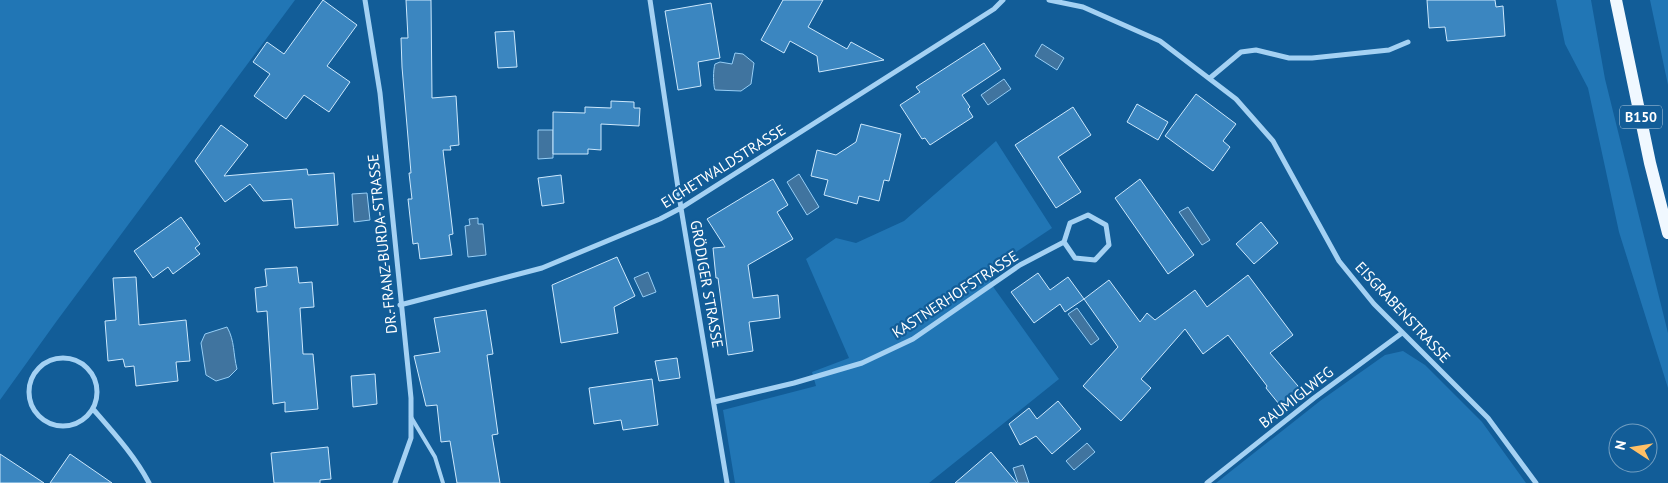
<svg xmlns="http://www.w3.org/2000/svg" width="1668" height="483" font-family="'PT Sans',sans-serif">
	<rect width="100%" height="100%" fill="#125d98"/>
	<path fill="#2176b5" d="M 0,0 L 295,0 L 56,322 L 0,400 Z
		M 1556,0 L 1591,0 L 1605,79 L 1668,333 L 1668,388 L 1619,232 L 1588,88 L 1565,44 Z
		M 1650,0 L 1668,0 L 1668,85 Z
		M 996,141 L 1052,228 L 986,272 L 994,288 L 1059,379 L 929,483 L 735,483 L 723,410 L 816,386 L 812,372 L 849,358 L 806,259 L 836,238 L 856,243 L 904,221 Z
		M 1403,351 L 1425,365 L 1482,422 L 1526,483 L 1216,483 L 1320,401 L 1385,355 Z"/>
	<path fill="#40749f" stroke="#96cef6" d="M 1042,44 L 1064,58 L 1057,70 L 1035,56 Z
		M 735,53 L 743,54 L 754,63 L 751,84 L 741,91 L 715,90 C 713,85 713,70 715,64 L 720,62 L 732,64 Z
		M 1004,79 L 1011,89 L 988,105 L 981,95 Z
		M 538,130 L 553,130 L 553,158 L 538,159 Z
		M 799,174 L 819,207 L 807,215 L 787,182 Z
		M 367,193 L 370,220 L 354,222 L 352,194 Z
		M 1188,207 L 1210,240 L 1202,245 L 1179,212 Z
		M 478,218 L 478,224 L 483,224 L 486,255 L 468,257 L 465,226 L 470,225 L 469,219 Z
		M 648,272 L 656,292 L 643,297 L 634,278 Z
		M 1077,308 L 1099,339 L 1091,345 L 1068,314 Z
		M 227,327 C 235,341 233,354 237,369 L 229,377 L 216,381 L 206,375 L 201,343 L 205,334 Z
		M 1087,443 L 1095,452 L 1074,470 L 1066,461 Z
		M 1023,465 L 1029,483 L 1018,483 L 1013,468 Z"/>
	<path fill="#3b86c0" stroke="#cce8fd" d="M 323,0 L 357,25 L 327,66 L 350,82 L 329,112 L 304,95 L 286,119 L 254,96 L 270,74 L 253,62 L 267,42 L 284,54 Z
		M 406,0 L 431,0 L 432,98 L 456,96 L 459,145 L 450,146 L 451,150 L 443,150 L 453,234 L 449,235 L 452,255 L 420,259 L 418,243 L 413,244 L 408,199 L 412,199 L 409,173 L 411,173 L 402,67 L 401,38 L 408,38 Z
		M 783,0 L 823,0 L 808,27 L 847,49 L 851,42 L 884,60 L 819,72 L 817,56 L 790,41 L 784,53 L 761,40 Z
		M 1427,0 L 1495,0 L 1496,7 L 1503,6 L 1505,36 L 1447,41 L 1445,27 L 1429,28 Z
		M 711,3 L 720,58 L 698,62 L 701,86 L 678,90 L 665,11 Z
		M 514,31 L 517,67 L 498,68 L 495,32 Z
		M 984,43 L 1001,69 L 962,95 L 970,107 L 968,109 L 973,117 L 930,145 L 925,138 L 922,139 L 900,105 L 920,92 L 916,87 Z
		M 1196,94 L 1236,124 L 1223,141 L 1230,147 L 1213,171 L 1165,136 Z
		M 611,101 L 634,102 L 634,108 L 640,108 L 639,126 L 601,124 L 601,150 L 588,149 L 588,154 L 553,154 L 553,112 L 585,113 L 585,107 L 611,108 Z
		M 1137,104 L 1168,122 L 1158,140 L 1127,122 Z
		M 1073,107 L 1091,135 L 1058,157 L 1081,192 L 1056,208 L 1015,145 Z
		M 861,124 L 901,134 L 889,181 L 884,180 L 879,201 L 859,196 L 857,204 L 824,195 L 828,180 L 811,176 L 817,150 L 836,155 L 856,142 Z
		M 221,125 L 248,145 L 224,176 L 307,169 L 308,175 L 334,173 L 338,225 L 295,228 L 292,199 L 263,201 L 250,184 L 225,202 L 195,161 Z
		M 561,175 L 564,203 L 542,206 L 538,178 Z
		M 773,179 L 788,205 L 777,212 L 793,239 L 748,265 L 753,298 L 778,295 L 780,318 L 749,322 L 753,351 L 728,355 L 718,278 L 716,278 L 713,248 L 725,247 L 707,219 Z
		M 1140,179 L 1194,255 L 1168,274 L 1115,198 Z
		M 181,217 L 200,244 L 195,248 L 200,254 L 173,274 L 168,267 L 153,278 L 134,251 Z
		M 1261,222 L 1278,243 L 1254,264 L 1236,244 Z
		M 617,257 L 635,296 L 614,307 L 618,333 L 561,343 L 552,285 Z
		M 297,267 L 299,283 L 312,282 L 314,307 L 300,308 L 303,354 L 313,354 L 318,409 L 285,412 L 285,402 L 273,404 L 267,311 L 257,312 L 255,288 L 267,286 L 265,269 Z
		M 1038,273 L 1050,290 L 1068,277 L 1084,299 L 1065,312 L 1060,304 L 1034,323 L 1011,292 Z
		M 1248,275 L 1293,335 L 1270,353 L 1303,392 L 1283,409 L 1266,388 L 1267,386 L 1228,335 L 1203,354 L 1185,329 L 1141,379 L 1151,388 L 1121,421 L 1083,386 L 1118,347 L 1084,299 L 1109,280 L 1140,322 L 1147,313 L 1155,320 L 1195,290 L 1207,307 Z
		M 136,277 L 139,325 L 186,320 L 190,361 L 176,362 L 178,381 L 136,386 L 134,366 L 125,367 L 123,359 L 108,361 L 105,321 L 116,320 L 113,278 Z
		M 486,310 L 493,354 L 487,355 L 498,434 L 492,435 L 500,483 L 457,483 L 450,441 L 441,442 L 437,405 L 426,406 L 414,356 L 440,352 L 434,318 Z
		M 677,358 L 680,378 L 659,381 L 655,361 Z
		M 375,374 L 377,404 L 353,407 L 351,376 Z
		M 652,379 L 658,425 L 623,430 L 621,420 L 594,424 L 589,388 Z
		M 1058,401 L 1081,429 L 1052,454 L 1036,436 L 1020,445 L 1009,424 L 1029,408 L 1037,419 Z
		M 328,447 L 331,479 L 320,480 L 320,483 L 274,483 L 271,453 Z
		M 991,452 L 1017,483 L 955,483 Z
		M 0,454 L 44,483 L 0,483 Z
		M 70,454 L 112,483 L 50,483 Z"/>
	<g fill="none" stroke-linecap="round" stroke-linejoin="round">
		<path stroke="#a4d1f3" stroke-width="4" d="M 411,417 L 435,457 L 443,483"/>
		<path stroke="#a4d1f3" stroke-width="5" d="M 365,0 L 380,93 L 411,398 L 411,438 L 395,483
			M 650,0 L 681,208 L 727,483
			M 1049,0 L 1083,7 L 1160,41 L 1236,99 L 1273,141 L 1339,261 L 1374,304 L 1488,418 L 1536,483
			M 1210,78 L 1241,52 L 1256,50 L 1289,58 L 1312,58 L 1389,50 L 1408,42
			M 400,305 L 542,268 L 660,219 L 681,208 L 994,9 L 1003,0
			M29 392a34 34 0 1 1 68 0a34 34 0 1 1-68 0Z
			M 714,402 L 794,383 L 862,363 L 913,339 L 1020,265 L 1064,242 L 1070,223 L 1088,215 L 1106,225 L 1109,245 L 1095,260 L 1075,258 L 1064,242
			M 93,409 C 113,432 135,456 149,483
			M 1207,483 L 1314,398 L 1402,333"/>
		<path stroke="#f0f8ff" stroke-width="12" d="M 1616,0 L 1650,163 L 1668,233"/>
	</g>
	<g text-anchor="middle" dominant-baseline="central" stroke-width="4.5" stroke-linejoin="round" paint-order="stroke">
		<rect fill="#125d98" stroke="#b8cee0" stroke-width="1" x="1620" y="105.5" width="42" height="23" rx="4"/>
		<g font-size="14" font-weight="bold" fill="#fff">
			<text x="1641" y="117">B150</text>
		</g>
		<g font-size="15" fill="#fff" stroke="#125d98">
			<text transform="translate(723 166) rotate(-32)">EICHETWALDSTRASSE</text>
			<text transform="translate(382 244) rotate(-96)">DR.-FRANZ-BURDA-STRASSE</text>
			<text transform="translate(707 284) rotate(80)">GRÖDIGER STRASSE</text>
			<text transform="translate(955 294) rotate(-33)">KASTNERHOFSTRASSE</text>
			<text transform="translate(1403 312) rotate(47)">EISGRABENSTRASSE</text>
			<text transform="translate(1296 397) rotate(-38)">BAUMIGLWEG</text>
		</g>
	</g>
	<g transform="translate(1633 448) rotate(282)"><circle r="24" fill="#125d98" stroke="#719ec1"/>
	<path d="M0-4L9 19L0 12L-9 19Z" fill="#ffc066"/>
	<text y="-8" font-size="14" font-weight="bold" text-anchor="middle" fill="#ffffff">N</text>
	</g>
</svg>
